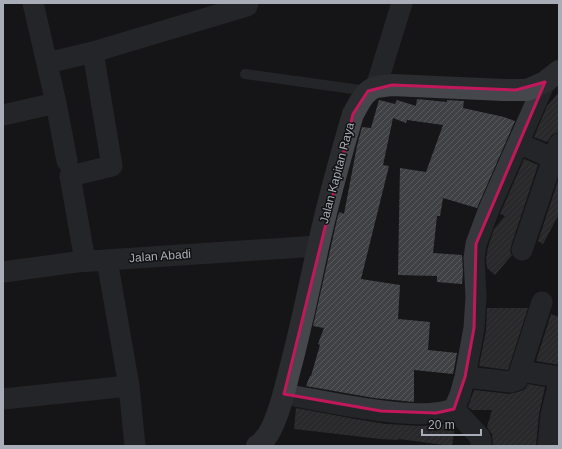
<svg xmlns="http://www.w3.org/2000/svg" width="562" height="449" font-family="Helvetica,sans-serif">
	<defs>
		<pattern id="building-hatch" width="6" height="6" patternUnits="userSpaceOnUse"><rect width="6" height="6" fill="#404145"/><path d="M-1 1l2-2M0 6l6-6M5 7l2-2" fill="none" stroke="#595a5e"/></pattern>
	</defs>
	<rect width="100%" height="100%" fill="#161618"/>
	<path fill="url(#building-hatch)" d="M 559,92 L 559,132 L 552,135 L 547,142 L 534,137 L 547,106 Z
		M 417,99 L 447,102 L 447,100 L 464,101 L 463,108 L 504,117 L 515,121 L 477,208 L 443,198 L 440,216 L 437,216 L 433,253 L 462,255 L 463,272 L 462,284 L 437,282 L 437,276 L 398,275 L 400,168 L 426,172 L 443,125 L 407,120 L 406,123 L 393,118 L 383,165 L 389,166 L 361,279 L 400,285 L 398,319 L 430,322 L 428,350 L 457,353 L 453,374 L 414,370 L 414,402 L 374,398 L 306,386 L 310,376 L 311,376 L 320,345 L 318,344 L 324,328 L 313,326 L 338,215 L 340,212 L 344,214 L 357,146 L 362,127 L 371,128 L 379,100 L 395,104 L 397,100 L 416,106 Z
		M 524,159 L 538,165 L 511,246 L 510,252 L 512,255 L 495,275 L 487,268 L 486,259 L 488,247 L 494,229 L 505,216 L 500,214 Z
		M 559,178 L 559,214 L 543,244 L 538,241 Z
		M 487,308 L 528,308 L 508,370 L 479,366 L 486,330 Z
		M 551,314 L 559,317 L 559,365 L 536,361 Z
		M 528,384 L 545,387 L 539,414 L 536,446 L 493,446 L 492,434 L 487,427 L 492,410 L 472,410 L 468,407 L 474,390 L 510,394 L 521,391 L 525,389 Z
		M 296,408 L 355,419 L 386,424 L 421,426 L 445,424 L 452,425 L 455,428 L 452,446 L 399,439 L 398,440 L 381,439 L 294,429 Z"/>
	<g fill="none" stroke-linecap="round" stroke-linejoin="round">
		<path stroke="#37383d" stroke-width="10" d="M 245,74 L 368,91"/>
		<path stroke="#37383d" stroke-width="21" d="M 33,3 L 56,103 L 67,161
			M 47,63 L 93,52 L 247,6 L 248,3
			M 376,87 L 402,3
			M 3,115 L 56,103
			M 518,143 L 559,161
			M 522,250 L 553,158 L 559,144
			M 85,261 L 70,176 L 112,166 L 93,52
			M 3,272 L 76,262 L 318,246
			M 520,371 L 559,377
			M 465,377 L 511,382 L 517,380 L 542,302
			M 129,386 L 135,446
			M 284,394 C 323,401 362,410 402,413 C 419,414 437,415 454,409 L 460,395 L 465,377 L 474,328 L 476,297 L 474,258 L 476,244 L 489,209 L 545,82
			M 3,399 L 129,386 L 107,260
			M 454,409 L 480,437 L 481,441 L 481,446
			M 548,446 L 551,415 L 559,382"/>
		<path stroke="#45474d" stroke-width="22" d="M 257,446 C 264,441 269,434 272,427 C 281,409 285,388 290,369 C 301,328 309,288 318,247 C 328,202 340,158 353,114 C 359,104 364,91 376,87 C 381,86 387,86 392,85 L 504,90 L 527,90 L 545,82 L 559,71"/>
	</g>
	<path d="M0 0H562V449H0ZM 545,82 L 476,244 L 474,328 L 465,377 L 454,409 L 436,413 L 381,411 L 284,394 L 353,114 L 368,91 L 392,85 L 516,90 Z" fill="#161618" fill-opacity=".55" fill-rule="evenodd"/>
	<path fill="none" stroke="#c2185b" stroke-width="3" stroke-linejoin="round" d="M 545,82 L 476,244 L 474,328 L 465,377 L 454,409 L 436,413 L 381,411 L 284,394 L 353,114 L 368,91 L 392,85 L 516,90 Z"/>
	<g text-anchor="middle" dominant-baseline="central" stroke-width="3" stroke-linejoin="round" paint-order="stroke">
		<g font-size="12" fill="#a8adb8" stroke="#111113">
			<text transform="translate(337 173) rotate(-75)">Jalan Kapitan Raya</text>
			<text transform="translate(160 256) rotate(-4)">Jalan Abadi</text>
		</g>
	</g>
	<rect width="562" height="449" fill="none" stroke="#a8adb8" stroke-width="8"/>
	<path d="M422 429v6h59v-6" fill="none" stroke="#a8adb8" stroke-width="2"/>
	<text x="428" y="429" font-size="12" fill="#a8adb8" stroke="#111113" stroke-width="3" paint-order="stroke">20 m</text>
</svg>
